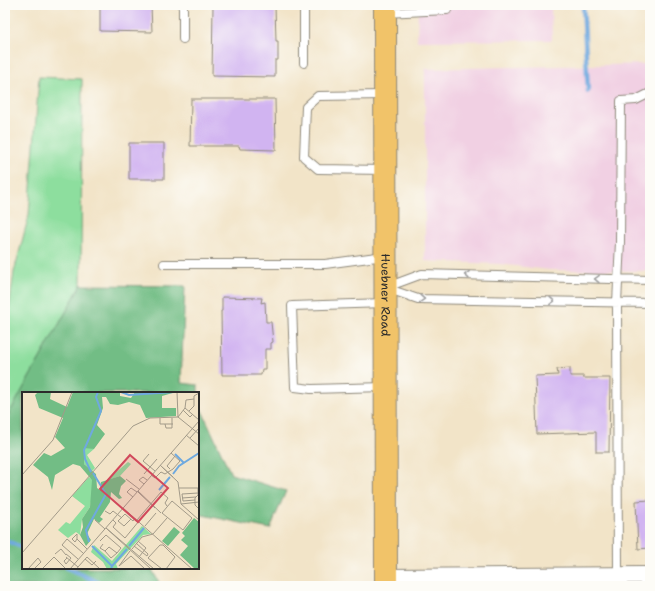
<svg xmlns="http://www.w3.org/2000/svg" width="655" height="591" font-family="'Shantell Sans',sans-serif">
	<rect width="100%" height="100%" fill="#fdfcf7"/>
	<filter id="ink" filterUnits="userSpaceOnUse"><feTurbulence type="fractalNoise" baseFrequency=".025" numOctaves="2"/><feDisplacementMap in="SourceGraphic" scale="8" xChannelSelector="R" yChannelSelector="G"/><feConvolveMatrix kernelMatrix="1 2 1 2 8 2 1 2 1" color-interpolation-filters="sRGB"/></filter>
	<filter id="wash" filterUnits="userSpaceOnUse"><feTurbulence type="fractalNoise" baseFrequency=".012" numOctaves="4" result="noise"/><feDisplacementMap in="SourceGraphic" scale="16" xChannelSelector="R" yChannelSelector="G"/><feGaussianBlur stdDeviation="0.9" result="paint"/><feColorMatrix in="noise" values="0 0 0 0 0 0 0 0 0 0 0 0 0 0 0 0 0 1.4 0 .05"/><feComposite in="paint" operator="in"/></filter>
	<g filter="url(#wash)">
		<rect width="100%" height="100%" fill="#f2e4c8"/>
		<path fill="#f1d0e3" d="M 418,5 L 551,5 L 552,40 L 417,41 Z
			M 650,64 L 650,271 L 550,270 L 499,264 L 425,261 L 425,69 Z"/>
		<path fill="#8dde9e" stroke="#5c8464" d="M 39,77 L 82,79 L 81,285 L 5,421 L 5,340 L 14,272 L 29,215 Z"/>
		<path fill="#72bd85" stroke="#4e7458" d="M 81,285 L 185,286 L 181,383 L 198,385 L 198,402 L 231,474 L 286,491 L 270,529 L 198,514 L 198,393 L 23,393 L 23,568 L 151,568 L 161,586 L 5,586 L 5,421 Z"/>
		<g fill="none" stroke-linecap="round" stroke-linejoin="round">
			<path stroke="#6fa9df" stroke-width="4.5" d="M 583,5 L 588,91
				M 5,540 L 23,548
				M 67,568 L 102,584 L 103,586"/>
		</g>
		<g id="blocks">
			<path fill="#d1b4f1" d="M 100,5 L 151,5 L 152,32 L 100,31 Z
				M 213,5 L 275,5 L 276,41 L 278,41 L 278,60 L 275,60 L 275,77 L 212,76 Z
				M 191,99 L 275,99 L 276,150 L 240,149 L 239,146 L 190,146 Z
				M 129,143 L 164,143 L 164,179 L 129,179 Z
				M 222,297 L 262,298 L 261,303 L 265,302 L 266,322 L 271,322 L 273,342 L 271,343 L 271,349 L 265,349 L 265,369 L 262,369 L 261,375 L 222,375 L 221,311 L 222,311 Z
				M 570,368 L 570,376 L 583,376 L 583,378 L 610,378 L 609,452 L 596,452 L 596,432 L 537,434 L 535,376 L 558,375 L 557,369 Z
				M 650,500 L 650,548 L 638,549 L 636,501 Z"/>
		</g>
	</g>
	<g filter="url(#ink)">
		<use href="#blocks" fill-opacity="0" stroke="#8e887a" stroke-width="1"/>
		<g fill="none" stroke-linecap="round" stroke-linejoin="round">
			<g stroke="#8e887a" stroke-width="10">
				<path id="service" d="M 183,5 L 183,39
					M 304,5 L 304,63
					M 385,13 L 447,10 L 447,5
					M 384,95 L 318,96 L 306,107 L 304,157 L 318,169 L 385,170
					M 164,264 L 325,264 L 384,256
					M 387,287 L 422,274 L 650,280
					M 386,288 L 418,299 L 650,303
					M 385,303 L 292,306 L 295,387 L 311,389 L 385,387
					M 618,575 L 617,303 L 620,242 L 621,101 L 636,100 L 650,93"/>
			</g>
			<g stroke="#8e887a" stroke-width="18">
				<path id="minor" d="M 386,577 L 650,575"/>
			</g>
			<g stroke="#8e887a" stroke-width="24">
				<g id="primary">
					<path id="s1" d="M 385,5 L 386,586"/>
				</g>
			</g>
			<use href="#service" stroke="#fff" stroke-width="8"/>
			<use href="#minor" stroke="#fff" stroke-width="16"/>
			<use href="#primary" stroke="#f1c369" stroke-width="22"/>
		</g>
		<defs><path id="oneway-chevron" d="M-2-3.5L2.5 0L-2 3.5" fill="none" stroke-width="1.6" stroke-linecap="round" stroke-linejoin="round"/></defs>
		<g stroke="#a0a0a0">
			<use href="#oneway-chevron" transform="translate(467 275) rotate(-178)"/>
			<use href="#oneway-chevron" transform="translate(597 279) rotate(-178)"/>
			<use href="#oneway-chevron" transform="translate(422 299) rotate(4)"/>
			<use href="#oneway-chevron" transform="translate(552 301) rotate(1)"/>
		</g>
	</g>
	<g text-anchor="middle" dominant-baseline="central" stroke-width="3" stroke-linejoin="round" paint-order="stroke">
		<g font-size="12" fill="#2b2b2b" stroke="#fdfcf7">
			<text stroke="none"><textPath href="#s1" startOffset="290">Huebner Road</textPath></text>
		</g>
	</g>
	<g transform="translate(22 392)">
		<rect width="177" height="177" fill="#f2e4c8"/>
		<path d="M 67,55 L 72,57 L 65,63 L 73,76 L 70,79 L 62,72 L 62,56 ZM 106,70 L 109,72 L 98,84 L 84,89 ZM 67,85 L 71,88 L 71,98 L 68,115 L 60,127 L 58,143 L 54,140 L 46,146 L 36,138 L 44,130 L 48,132 L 63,114 L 50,104 ZM 120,134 L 129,142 L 121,143 L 94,172 L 96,177 L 85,177 L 81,170 L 69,160 L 72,153 L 90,169 Z" fill="#8dde9e"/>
		<path d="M 16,0 L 29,0 L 28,7 L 45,15 L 51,0 L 98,0 L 98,4 L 109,6 L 113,0 L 154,0 L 140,4 L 140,16 L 154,16 L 154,24 L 124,26 L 118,13 L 107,10 L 96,13 L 88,12 L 84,5 L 80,5 L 81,16 L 75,33 L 83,42 L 72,57 L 62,56 L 62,72 L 74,82 L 75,96 L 78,98 L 79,90 L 98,84 L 104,89 L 99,94 L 97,102 L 100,106 L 97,107 L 89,100 L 88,110 L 78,125 L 81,127 L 77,131 L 72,127 L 65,142 L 69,148 L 64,154 L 58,143 L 61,135 L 60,127 L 68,115 L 70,88 L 58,74 L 51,72 L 33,83 L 30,98 L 26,85 L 11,73 L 22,61 L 29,64 L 43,56 L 33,45 L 41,26 L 17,16 L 13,3 ZM 172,126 L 177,130 L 177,177 L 173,177 L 158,163 L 166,154 L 159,148 L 163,144 L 160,141 ZM 152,135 L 158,140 L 146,154 L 140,149 Z" fill="#72bd85"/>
		<path fill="none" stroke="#6fa9df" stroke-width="2" d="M 99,0 L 107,3 L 152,0M 153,62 L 162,71M 69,80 L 63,67 L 62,58 L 79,19 L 74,5 L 76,0M 151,82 L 157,74 L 177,61M 137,98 L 148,85M 67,150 L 64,138 L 84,102 L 71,81M 70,154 L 90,174 L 89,177M 107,154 L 122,136M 90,174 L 105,157"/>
		<path fill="none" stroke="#a29a89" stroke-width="1" d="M 155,0 L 156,25 L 177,42M 163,16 L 177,28M 161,18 L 168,25 L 171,22M 167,19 L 172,14 L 172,4 L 177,1M 138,26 L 138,32 L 151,32M 143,32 L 144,36 L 150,36 L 150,26M 164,43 L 177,54M 168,46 L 177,36M 127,62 L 121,69 L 133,79M 138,73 L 156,90 L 159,112 L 177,128M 140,75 L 151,85M 148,77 L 145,74 L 153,64M 122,82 L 135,67M 0,83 L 31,48 L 50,0M 129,83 L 133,86 L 139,80 L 143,82 L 151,77 L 158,69 L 149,61M 104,87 L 117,97M 122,92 L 117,88 L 121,85 L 125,88M 157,96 L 176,96 L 176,103 L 173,106 L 173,113 L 177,117M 116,99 L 139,121M 116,100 L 133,116M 111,105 L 105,100 L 109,96 L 115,100M 160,106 L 174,105M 173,108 L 161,109 L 160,102 L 176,101M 150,109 L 170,126 L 161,138 L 140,121 ZM 159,112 L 177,110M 101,116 L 170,177M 83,119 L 88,122 L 91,119 L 100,126M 109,127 L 102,134 L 96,129 L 103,122 L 111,129 L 113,126M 73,128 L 83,137M 91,128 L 94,131 L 91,135 L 103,146 L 117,129M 115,128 L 139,100 L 146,106 L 143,111 L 145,114M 123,134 L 134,121M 84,136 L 132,177M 84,136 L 129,177M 55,147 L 53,150 L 50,147 L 55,142 L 55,147 L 65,157M 78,149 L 84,143 L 99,156 L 95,161 L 87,155 L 83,159 L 78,156 L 81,152M 116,149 L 124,156 L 117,165M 112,154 L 125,164 L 126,162 L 114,151M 110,157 L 120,145 L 131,142 L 145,126M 83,159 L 89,166 L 95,161M 108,159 L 97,174 L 109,164 L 123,177M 0,161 L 111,34 L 128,26 L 156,25 L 163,16 L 164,8 L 172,7M 33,162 L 39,157 L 44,163M 44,162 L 49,166 L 44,172 L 42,169 L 45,166M 44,165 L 56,175 L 55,177M 126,166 L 138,153 L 141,153 L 153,165 L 144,177M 126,166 L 140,177M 56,167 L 40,153 L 45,147 L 61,161M 63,167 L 70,173 L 74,169M 56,175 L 65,165 L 78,177M 6,177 L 16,166 L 19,170 L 13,176M 20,177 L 32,165 L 44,177M 48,177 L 177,29"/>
		<path fill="#d1495b" fill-opacity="0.15" stroke="#d1495b" stroke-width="2" d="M 108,63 L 146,96 L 116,130 L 78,97 Z"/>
		<rect width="177" height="177" fill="none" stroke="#2b2b2b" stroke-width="2"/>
	</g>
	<rect width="655" height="591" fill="none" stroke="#fdfcf7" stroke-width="20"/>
</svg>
